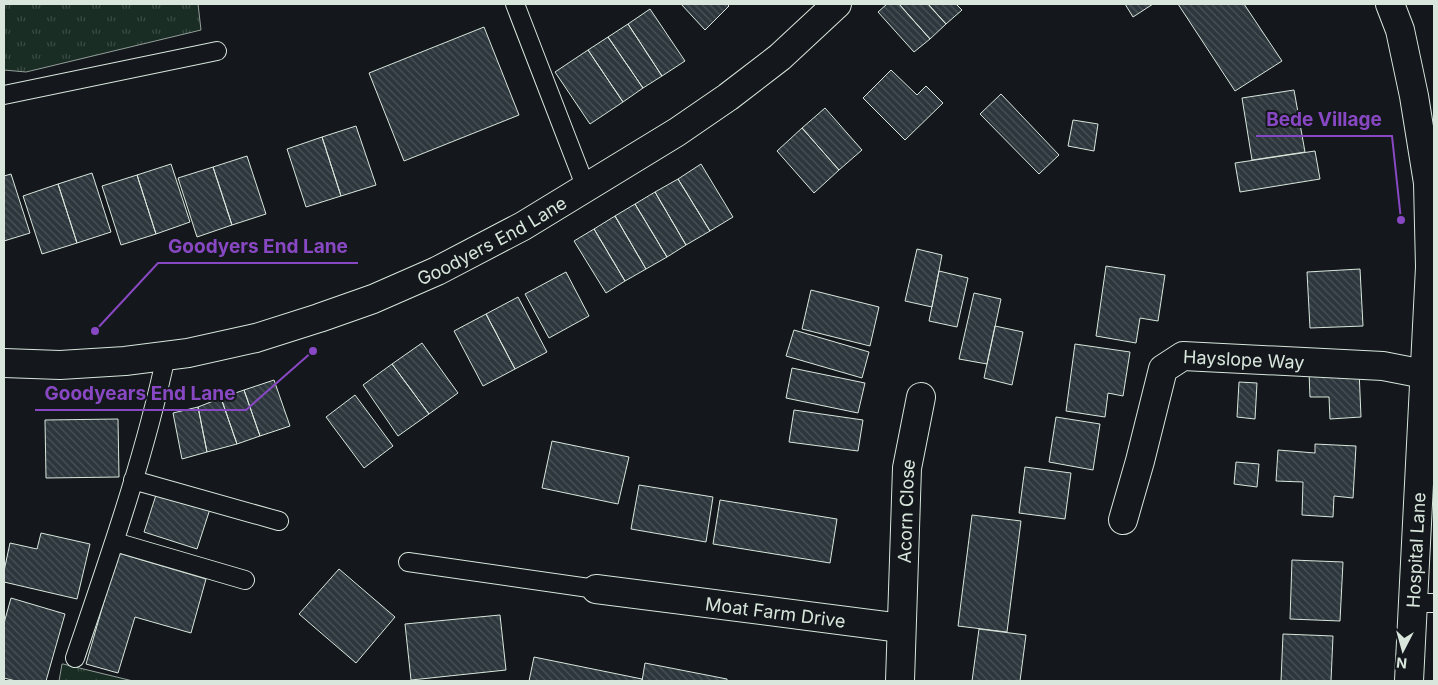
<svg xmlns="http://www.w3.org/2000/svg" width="1438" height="685" font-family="Inter,sans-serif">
	<defs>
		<pattern id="grass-tufts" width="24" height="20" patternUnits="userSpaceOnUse" patternTransform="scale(1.25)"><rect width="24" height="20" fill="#1a2d24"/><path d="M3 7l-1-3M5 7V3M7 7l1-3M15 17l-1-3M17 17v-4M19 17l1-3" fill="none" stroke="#3b4b43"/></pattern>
		<pattern id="building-back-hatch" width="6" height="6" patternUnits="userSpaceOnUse" patternTransform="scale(1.25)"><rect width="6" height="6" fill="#2c363c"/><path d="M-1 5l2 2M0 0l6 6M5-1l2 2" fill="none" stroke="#4a5358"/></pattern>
	</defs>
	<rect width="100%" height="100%" fill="#14181c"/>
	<path fill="url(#grass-tufts)" stroke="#939e99" d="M 4,4 L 198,4 L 201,30 L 26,72 L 4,70 Z
		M 62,664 L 63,664 L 133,681 L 59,681 Z"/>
	<path fill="url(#building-back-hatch)" stroke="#d8e6dc" d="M 681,4 L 727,4 L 729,6 L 705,30 Z
		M 887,4 L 899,4 L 930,39 L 914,52 L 878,12 Z
		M 899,4 L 928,4 L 946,24 L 930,39 Z
		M 928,4 L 956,4 L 962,10 L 946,24 Z
		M 1125,4 L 1153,4 L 1133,17 Z
		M 1178,4 L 1244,4 L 1282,61 L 1235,91 Z
		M 650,9 L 685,61 L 662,76 L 628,24 Z
		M 628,24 L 662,76 L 643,88 L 608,37 Z
		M 484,27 L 519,115 L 404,161 L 369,73 Z
		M 608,37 L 643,88 L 623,102 L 588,50 Z
		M 588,50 L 623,102 L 590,124 L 555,72 Z
		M 891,70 L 917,95 L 926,86 L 943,103 L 905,140 L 863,98 Z
		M 1294,90 L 1305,152 L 1252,160 L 1242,98 Z
		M 1001,94 L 1059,155 L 1039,174 L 980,114 Z
		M 825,108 L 862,150 L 839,170 L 802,128 Z
		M 1073,120 L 1098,124 L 1094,151 L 1068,146 Z
		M 356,126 L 376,185 L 341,196 L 322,137 Z
		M 802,128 L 839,170 L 814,193 L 777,151 Z
		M 322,137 L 341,196 L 306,207 L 287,149 Z
		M 1315,151 L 1320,179 L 1240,192 L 1235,163 Z
		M 247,156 L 266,214 L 232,225 L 213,167 Z
		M 171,164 L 190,222 L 156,234 L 137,175 Z
		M 701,164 L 733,217 L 710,231 L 678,179 Z
		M 213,167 L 232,225 L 197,237 L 178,178 Z
		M 92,173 L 111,232 L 77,243 L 58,184 Z
		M 11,174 L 30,233 L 4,241 L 4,176 Z
		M 137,175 L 156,234 L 121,245 L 102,186 Z
		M 678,179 L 710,231 L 686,245 L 655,192 Z
		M 58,184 L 77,243 L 42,254 L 23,196 Z
		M 655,192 L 686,245 L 667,257 L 635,204 Z
		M 635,204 L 667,257 L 646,269 L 615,216 Z
		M 615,216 L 646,269 L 625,281 L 594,229 Z
		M 594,229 L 625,281 L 606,293 L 574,241 Z
		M 917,249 L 942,255 L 932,307 L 905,301 Z
		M 1106,266 L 1165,275 L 1158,321 L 1140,318 L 1136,343 L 1096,336 Z
		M 1360,269 L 1363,326 L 1310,328 L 1307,272 Z
		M 939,271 L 968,278 L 957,327 L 929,321 Z
		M 566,272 L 589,316 L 549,338 L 525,294 Z
		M 811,290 L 879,307 L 870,346 L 802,329 Z
		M 974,293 L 1001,299 L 987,364 L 959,359 Z
		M 518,297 L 547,352 L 515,369 L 486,314 Z
		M 486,314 L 515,369 L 483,386 L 454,331 Z
		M 995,326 L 1023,332 L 1012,385 L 984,378 Z
		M 794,330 L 869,352 L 862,378 L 786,356 Z
		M 422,343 L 458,393 L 429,414 L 392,364 Z
		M 1075,344 L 1130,352 L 1123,396 L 1108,393 L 1105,417 L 1066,411 Z
		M 392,364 L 429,414 L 398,436 L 363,385 Z
		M 792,368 L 865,383 L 858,413 L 786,398 Z
		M 1359,370 L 1361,417 L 1330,419 L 1329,397 L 1310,397 L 1309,372 Z
		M 274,380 L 290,426 L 260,436 L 244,390 Z
		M 1239,382 L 1257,383 L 1255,419 L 1237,417 Z
		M 244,390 L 260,436 L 237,444 L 221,398 Z
		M 355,395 L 393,446 L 364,468 L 326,417 Z
		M 221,398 L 237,444 L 207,452 L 198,407 Z
		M 198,407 L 207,452 L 182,459 L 173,413 Z
		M 794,410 L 863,420 L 858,451 L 789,442 Z
		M 1056,417 L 1100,424 L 1093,470 L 1049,462 Z
		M 118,419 L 119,477 L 46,478 L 45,420 Z
		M 552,441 L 629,457 L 618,504 L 542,488 Z
		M 1315,444 L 1356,446 L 1353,498 L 1334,496 L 1333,517 L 1302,515 L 1303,482 L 1276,481 L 1278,450 L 1315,453 Z
		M 1236,462 L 1259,464 L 1257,487 L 1234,484 Z
		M 1025,467 L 1071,473 L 1065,519 L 1019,513 Z
		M 639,485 L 713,497 L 706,542 L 631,529 Z
		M 157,492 L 210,509 L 197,549 L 144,532 Z
		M 720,500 L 837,519 L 830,563 L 713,544 Z
		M 972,515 L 1021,521 L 1007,632 L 958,626 Z
		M 41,533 L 90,544 L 77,599 L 4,582 L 4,571 L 10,543 L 37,549 Z
		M 118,553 L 206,579 L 191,633 L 135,617 L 118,673 L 86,664 Z
		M 1292,560 L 1343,562 L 1340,621 L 1290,619 Z
		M 339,569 L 395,617 L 356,663 L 299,614 Z
		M 11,598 L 65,614 L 46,681 L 16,681 L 4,678 L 4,623 Z
		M 500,615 L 506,670 L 411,680 L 405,624 Z
		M 979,629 L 1026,635 L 1020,681 L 972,681 Z
		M 1283,634 L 1333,636 L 1331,681 L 1281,681 Z
		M 534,657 L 642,679 L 642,681 L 529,681 Z
		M 645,663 L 727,679 L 727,681 L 642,681 Z"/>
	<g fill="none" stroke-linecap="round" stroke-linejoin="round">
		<g stroke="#d8e6dc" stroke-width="20">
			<path id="lane" d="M 515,4 L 586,188
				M 4,95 L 217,51
				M 133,480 L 279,521
				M 115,542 L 245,580
				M 408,562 L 596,589
				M 1413,603 L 1434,603
				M 75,658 C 109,558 144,459 166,356"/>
		</g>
		<g stroke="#d8e6dc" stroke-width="30">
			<g id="street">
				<path id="s1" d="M 1123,520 L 1140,461 L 1163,369 L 1183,356 L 1383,366 L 1424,374"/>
				<path id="s2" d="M 596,589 L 901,628"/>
				<path id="s3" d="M 900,681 L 907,468 L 921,397"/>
			</g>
		</g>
		<g stroke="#d8e6dc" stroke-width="30">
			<g id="secondary">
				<path d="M 1390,4 L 1400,30 L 1414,96 L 1428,183 L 1430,267 L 1409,681"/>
				<path id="s4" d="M 4,363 L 60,365 L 125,361 L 188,353 L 256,338 L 319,318 L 373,299 L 437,271 L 523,226 L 677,132 L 728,97 L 780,57 L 837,4"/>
			</g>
		</g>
		<use href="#lane" stroke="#14181c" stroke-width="18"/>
		<use href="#street" stroke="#14181c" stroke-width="28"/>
		<use href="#secondary" stroke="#14181c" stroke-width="28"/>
	</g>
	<g text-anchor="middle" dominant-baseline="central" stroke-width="4" stroke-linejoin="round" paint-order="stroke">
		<g font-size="18" fill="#d8e6dc" stroke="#14181c">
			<text stroke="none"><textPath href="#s4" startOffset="510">Goodyers End Lane</textPath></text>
			<text stroke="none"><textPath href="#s1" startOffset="241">Hayslope Way</textPath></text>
			<text stroke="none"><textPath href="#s3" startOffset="170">Acorn Close</textPath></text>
			<text transform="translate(1416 550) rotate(-87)">Hospital Lane</text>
			<text stroke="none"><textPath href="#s2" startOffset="181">Moat Farm Drive</textPath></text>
		</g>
	</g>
	<path fill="none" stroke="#8948c3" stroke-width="2" d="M1401 220L1392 136H1256M95 331L158 263H358M313 351L246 410H35"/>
	<g fill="#8948c3" stroke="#14181c" stroke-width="2">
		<circle cx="1401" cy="220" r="5"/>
		<circle cx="95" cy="331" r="5"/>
		<circle cx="313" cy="351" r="5"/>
	</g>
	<g font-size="19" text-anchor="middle" font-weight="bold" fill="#8948c3" stroke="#14181c" stroke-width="4" stroke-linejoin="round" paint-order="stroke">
		<text x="1324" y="126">Bede Village</text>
		<text x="258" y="253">Goodyers End Lane</text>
		<text x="140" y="400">Goodyears End Lane</text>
	</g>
	<rect width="1438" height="685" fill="none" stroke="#d8e6dc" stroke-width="10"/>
	<g transform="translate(1403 650) rotate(186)" stroke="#14181c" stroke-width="4" paint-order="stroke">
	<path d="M0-4L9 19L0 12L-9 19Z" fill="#d8e6dc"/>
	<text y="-8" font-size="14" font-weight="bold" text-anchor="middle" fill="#d8e6dc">N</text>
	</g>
</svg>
